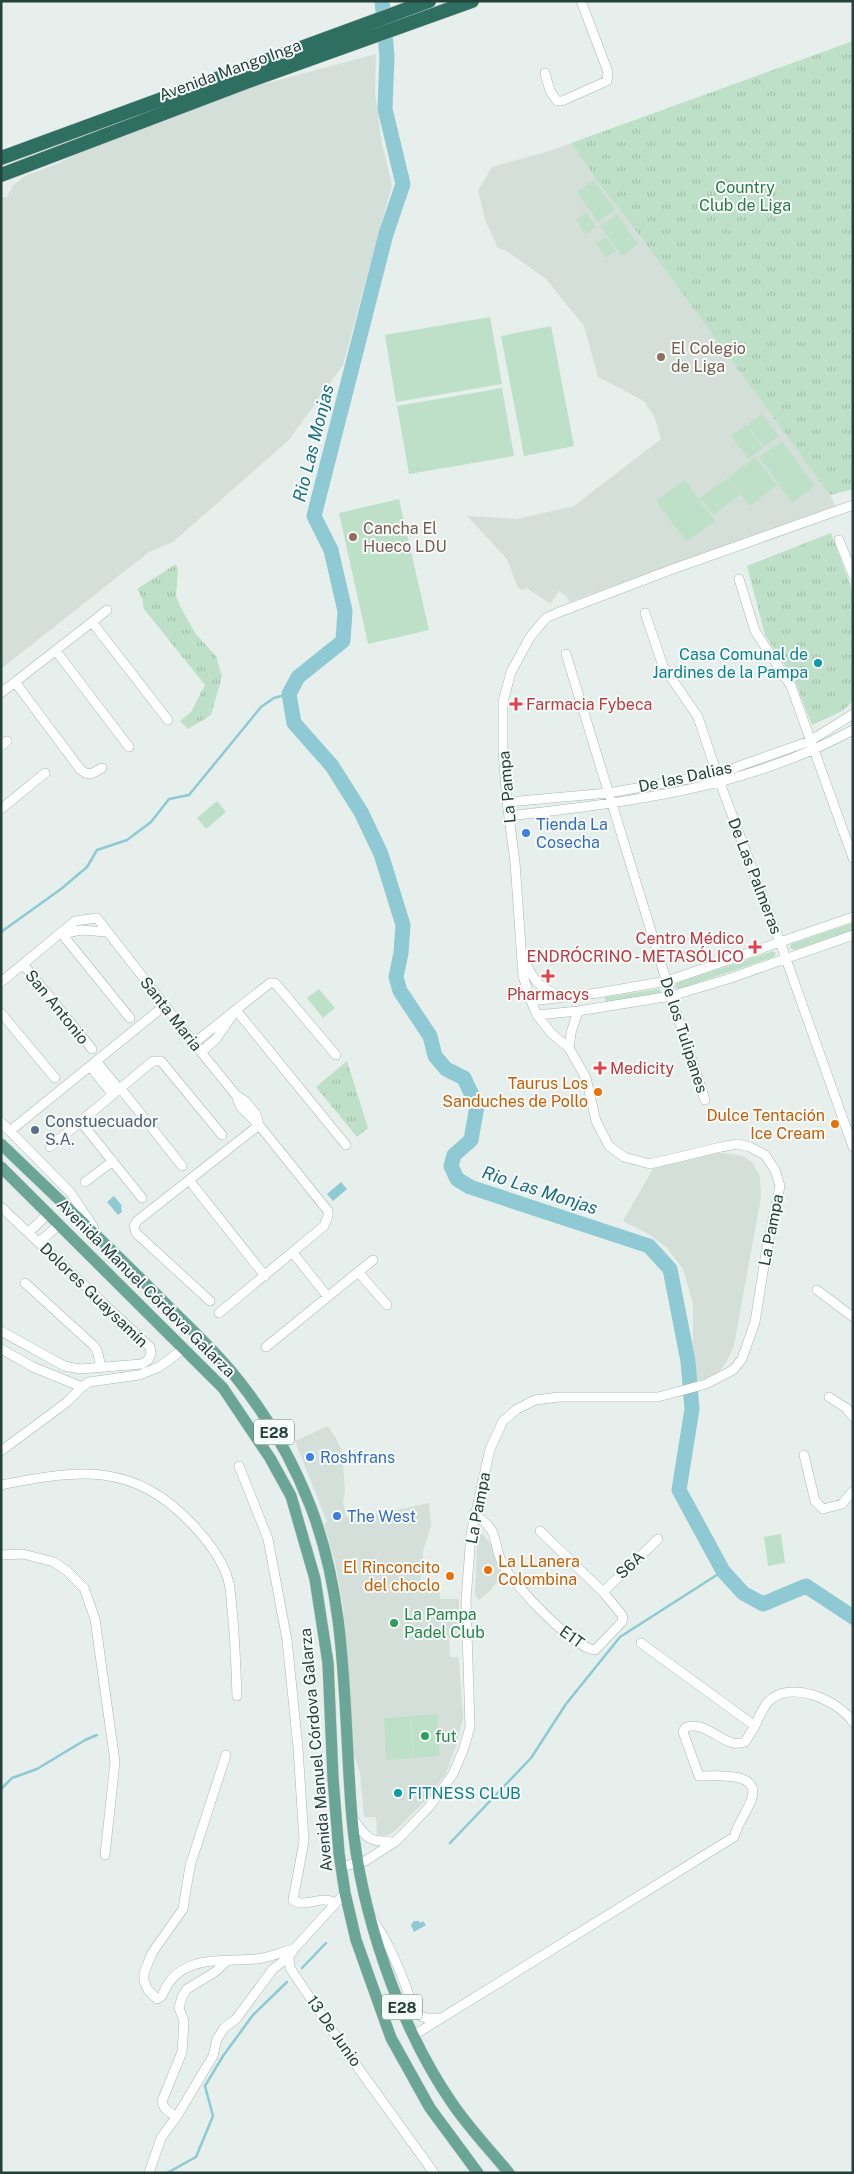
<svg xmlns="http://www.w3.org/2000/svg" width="854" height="2174" font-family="'Public Sans',sans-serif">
	<defs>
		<pattern id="park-tufts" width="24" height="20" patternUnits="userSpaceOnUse" patternTransform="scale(1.25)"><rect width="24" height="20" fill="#bfe0c8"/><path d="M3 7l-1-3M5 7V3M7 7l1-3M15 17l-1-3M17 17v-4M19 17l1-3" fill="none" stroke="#a4c1ad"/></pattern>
	</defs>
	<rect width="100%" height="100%" fill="#e6efeb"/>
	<path fill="#d4dfda" d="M 376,54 L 375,94 L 382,144 L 392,185 L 343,365 L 289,440 L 173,542 L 149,552 L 1,669 L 1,197 L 7,197 L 13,185 L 25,176 L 59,163 L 97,143 L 253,87 Z
		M 571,143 L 600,185 L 641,237 L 830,495 L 835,506 L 569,602 L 567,597 L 559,591 L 550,604 L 527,588 L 523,590 L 518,588 L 507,559 L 467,516 L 517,519 L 574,506 L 661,439 L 654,416 L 644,401 L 598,377 L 584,326 L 546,279 L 507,251 L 498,248 L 486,222 L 478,191 L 492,167 L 556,149 Z
		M 715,1152 L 743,1156 L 752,1162 L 760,1176 L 761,1197 L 734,1345 L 727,1361 L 719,1372 L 710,1379 L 697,1380 L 693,1345 L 693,1303 L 683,1269 L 666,1247 L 650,1235 L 623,1221 L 654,1167 Z
		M 328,1426 L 335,1437 L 342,1451 L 345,1492 L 343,1502 L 347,1517 L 378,1514 L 429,1503 L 431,1525 L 423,1551 L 423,1570 L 420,1582 L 439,1582 L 440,1599 L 459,1599 L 459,1633 L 449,1637 L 450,1657 L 458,1657 L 459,1662 L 463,1718 L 457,1744 L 446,1773 L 429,1797 L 397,1829 L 389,1835 L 382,1836 L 377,1837 L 376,1817 L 364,1817 L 360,1773 L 354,1755 L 343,1605 L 335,1562 L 324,1524 L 327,1522 L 295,1441 Z
		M 482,1533 L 491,1545 L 496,1563 L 502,1575 L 491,1590 L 479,1600 L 475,1595 L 476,1569 L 477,1544 L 479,1536 Z"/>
	<path fill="#bfe0c8" d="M 594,180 L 615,210 L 598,222 L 577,192 Z
		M 586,212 L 596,227 L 586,234 L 576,220 Z
		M 617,214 L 638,244 L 622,256 L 600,226 Z
		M 606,237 L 616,251 L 606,258 L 596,244 Z
		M 490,317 L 502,384 L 396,402 L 385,335 Z
		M 551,326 L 574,446 L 524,456 L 501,336 Z
		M 502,388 L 514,456 L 409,474 L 397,406 Z
		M 762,414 L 779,436 L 764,447 L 747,425 Z
		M 746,425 L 763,448 L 748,459 L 731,436 Z
		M 782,441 L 815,486 L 792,503 L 759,457 Z
		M 755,457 L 777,485 L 750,506 L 728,478 Z
		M 727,478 L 740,495 L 713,515 L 700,498 Z
		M 685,480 L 715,521 L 686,542 L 656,501 Z
		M 399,499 L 429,630 L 368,644 L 339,513 Z
		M 217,801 L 226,812 L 206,829 L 197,818 Z
		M 853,923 L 853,930 L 794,950 L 790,948 L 791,944 Z
		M 773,951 L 776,953 L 774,957 L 679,989 L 674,987 L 677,983 Z
		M 319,989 L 335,1008 L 323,1018 L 307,998 Z
		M 659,989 L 661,993 L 605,1003 L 605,997 Z
		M 781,1534 L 785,1563 L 768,1566 L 764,1537 Z
		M 437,1714 L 440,1756 L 414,1758 L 411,1716 Z
		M 410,1716 L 413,1758 L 386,1760 L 384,1718 Z"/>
	<path fill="url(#park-tufts)" d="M 853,41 L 853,491 L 850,490 L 830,495 L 641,237 L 600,185 L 571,143 Z
		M 831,533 L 853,592 L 853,701 L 842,711 L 812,725 L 795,681 L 765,635 L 747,566 Z
		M 176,564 L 178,570 L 176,596 L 180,606 L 195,633 L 216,656 L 222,676 L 211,715 L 188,729 L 180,721 L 191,712 L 205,685 L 144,609 L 142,598 L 137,589 Z
		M 347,1061 L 368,1128 L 357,1137 L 316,1087 Z"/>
	<path fill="#8ec9d4" d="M 341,1182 L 347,1189 L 333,1201 L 327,1194 Z
		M 114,1196 L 122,1206 L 121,1207 L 122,1212 L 118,1215 L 107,1202 Z
		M 414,1921 L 419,1921 L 420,1923 L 423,1921 L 426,1925 L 414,1932 L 411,1925 Z"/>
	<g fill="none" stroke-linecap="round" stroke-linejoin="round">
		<path stroke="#8ec9d4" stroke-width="2.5" d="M 1,932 L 61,889 L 87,867 L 97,850 L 127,840 L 151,822 L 169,799 L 189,795 L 261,707 L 274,698 L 289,694
			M 1,1789 L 12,1778 L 37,1769 L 85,1740 L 97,1735
			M 450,1843 L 531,1758 L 566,1704 L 620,1637 L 723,1571
			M 302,1968 L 326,1943
			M 167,2173 L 196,2157 L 213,2116 L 205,2086 L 223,2056 L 253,2015 L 287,1982"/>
		<path stroke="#8ec9d4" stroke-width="15" d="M 382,1 L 387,56 L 385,109 L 403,184 L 386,234 L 314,516 L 331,550 L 345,611 L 343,641 L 298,677 L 289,694 L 294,723 L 332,766 L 361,812 L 381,854 L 403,925 L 401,953 L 396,977 L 400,991 L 430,1036 L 435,1056 L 446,1069 L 464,1078 L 477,1106 L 471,1140 L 454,1155 L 451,1166 L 457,1179 L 470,1187 L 649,1246 L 670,1269 L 688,1361 L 692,1409 L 679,1490 L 723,1571 L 743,1593 L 763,1604 L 806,1586 L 853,1617"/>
		<g stroke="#a8b8b2" stroke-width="10">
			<path id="minor" d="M 545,73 L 550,91 L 557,101 L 562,101 L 607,81 L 608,72 L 581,1
				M 839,540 L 853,575
				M 739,579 L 755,631 L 791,686 L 853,858
				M 645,613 L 663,666 L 698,717 L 720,783 L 780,942 L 853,1147
				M 92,622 L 107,610
				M 56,651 L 129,747
				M 566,654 L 671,996 L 705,1100
				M 15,682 L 92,622 L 168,720
				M 1,693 L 15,682 L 80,769 L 85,773 L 91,774 L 102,768
				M 1,746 L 7,741
				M 507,802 L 608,793 L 717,774 L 810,741 L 853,714
				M 1,809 L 45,773
				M 509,816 C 629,802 745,789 853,730
				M 62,934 L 130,1018
				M 62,934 L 81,930 L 107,932
				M 525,961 C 534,983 541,988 563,997
				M 23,964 L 92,1049
				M 1,982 L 75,921 L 97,918 L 201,1052 L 236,1095 L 245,1101 L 256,1114 L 259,1125
				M 531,1001 L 598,993 L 667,981 L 853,917
				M 236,1010 L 346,1145
				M 1,1013 L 55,1078
				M 537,1015 L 578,1011 L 671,996 L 728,979 L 853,935
				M 194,1043 L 270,983 L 275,983 L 336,1055
				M 569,1048 L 571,1033 L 578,1011
				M 201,1052 L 216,1039 L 232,1016
				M 96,1061 L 120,1090
				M 90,1066 L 113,1095
				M 121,1089 L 182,1166
				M 1,1122 L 70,1192 L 94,1228
				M 81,1122 L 142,1198
				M 10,1131 L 164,1006
				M 50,1147 L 153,1061 L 161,1061 L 222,1135
				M 189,1180 L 265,1276
				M 85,1182 L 113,1161
				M 1,1207 L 150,1347 L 151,1354 L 148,1360 L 142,1364 L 80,1369 L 64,1366 L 1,1331
				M 29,1232 L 49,1213
				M 39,1242 L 60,1224
				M 293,1253 L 328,1297
				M 359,1273 L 387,1305
				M 25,1283 L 93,1345 L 97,1350 L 101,1367
				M 817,1290 L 853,1317
				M 210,1301 L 136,1233 L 134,1226 L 137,1221 L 259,1125
				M 219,1313 L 324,1226 L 328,1216 L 328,1211 L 259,1125 L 240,1106 L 236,1095
				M 266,1347 L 373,1260
				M 1,1349 L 33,1367 L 82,1387
				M 829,1397 L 846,1408 L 853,1417
				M 1,1451 L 67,1402 L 82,1387 L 89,1382 L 139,1375 L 159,1367 L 185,1348
				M 804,1455 L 815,1501 L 823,1509 L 842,1504 L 853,1491
				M 239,1466 L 268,1539 L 287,1640 L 298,1748 L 304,1841 L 293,1900 C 304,1909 322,1894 335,1903
				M 1,1485 C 80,1469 134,1462 193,1525 C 208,1541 224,1562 229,1583 C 231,1591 231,1601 232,1609 C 235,1638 236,1667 237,1696
				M 474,1514 C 503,1534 490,1539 503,1565 C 514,1585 574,1649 595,1650 L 621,1623 L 623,1619 L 622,1615 L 603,1592 L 540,1531
				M 1,1555 L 23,1554 L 54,1562 L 67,1571 L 84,1588 L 95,1619 L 115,1762 L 105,1855
				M 603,1592 L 658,1539
				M 755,1726 C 759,1717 762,1709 768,1702 C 790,1679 838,1700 853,1722
				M 226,1755 L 190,1866 L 183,1909 L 152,1953 L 144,1973 L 144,1981 L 148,1990 L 157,1999 L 162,1996 C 178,1954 219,1962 256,1959 C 268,1958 281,1952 294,1949
				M 352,1817 C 368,1840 367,1841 395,1842
				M 341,1867 L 365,1861 L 395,1842 L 404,1833 L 429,1807 L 453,1774 L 464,1748 L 470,1727 L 466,1600 L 471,1534 L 490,1449 L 503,1421 L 517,1409 L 535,1400 L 559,1397 L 658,1397 L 706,1384 L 733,1370 L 742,1359 L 755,1322 L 766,1253 L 780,1186 L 775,1170 L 765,1155 L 750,1147 L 737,1144 L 721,1147 L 650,1164 L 624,1157 L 609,1146 L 596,1121 L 586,1078 L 569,1048 L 552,1034 L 537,1015 L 531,1001 L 523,976 L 515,862 L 507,802 L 503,751 L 503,702 L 511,672 L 530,637 L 546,618 L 557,613 L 670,570 L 853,505
				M 345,1893 L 294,1949 L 289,1957 L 290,1968 L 346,2051 L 434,2173
				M 373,1920 C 393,1949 405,1981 415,2014 L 426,2018 L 438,2018
				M 414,2035 L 734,1837 C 737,1825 744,1817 749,1805 C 767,1771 719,1776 699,1776 L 683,1732 L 685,1728 C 701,1720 718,1739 733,1743 C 736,1744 741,1743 745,1742 L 755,1726 L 641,1643
				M 177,2116 C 168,2112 164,2110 162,2101 L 182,2052 L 184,2021 L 179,2008 L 182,1997 L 187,1989 L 215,1972 L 228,1960
				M 149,2173 L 161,2138 L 177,2116 L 213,2056 L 217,2039 L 225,2027 L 236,2019 L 273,1969 L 289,1957"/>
		</g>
		<g stroke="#c2cac8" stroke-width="12">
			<path id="major" d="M 1,1144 C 53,1194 105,1243 156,1294 C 182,1321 211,1346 235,1376 C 266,1414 292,1459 310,1505 C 349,1604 343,1714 352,1818 C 360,1911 399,2026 452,2103 C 469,2128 490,2150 509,2173
				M 1,1167 L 223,1388 L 270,1458 L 291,1496 L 315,1579 L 328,1663 L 333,1778 L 339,1853 L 345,1893 L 356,1940 L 391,2038 L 430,2108 L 478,2173"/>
		</g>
		<g stroke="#c2cac8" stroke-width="15">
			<path id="highway" d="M 1,158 L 429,1
				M 1,175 L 246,82 L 472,1"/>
		</g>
		<use href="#minor" stroke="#fff" stroke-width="9"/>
		<use href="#major" stroke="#6aa596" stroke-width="11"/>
		<use href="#highway" stroke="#2f6f62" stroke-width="14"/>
	</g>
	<g fill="#8d6e63" stroke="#f7fbf9" stroke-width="2">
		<circle cx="661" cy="357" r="5"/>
		<circle cx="353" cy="537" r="5"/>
	</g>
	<g fill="#0f9aa8" stroke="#f7fbf9" stroke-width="2">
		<circle cx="818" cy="663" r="5"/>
		<circle cx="398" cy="1793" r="5"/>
	</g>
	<g fill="#e0444e" stroke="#f7fbf9" stroke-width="2">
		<path d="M513.5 696.5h5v5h5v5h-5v5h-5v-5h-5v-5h5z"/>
		<path d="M752.5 939.5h5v5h5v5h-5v5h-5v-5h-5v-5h5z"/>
		<path d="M545.5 968.5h5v5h5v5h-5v5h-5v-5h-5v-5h5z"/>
		<path d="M597.5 1060.5h5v5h5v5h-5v5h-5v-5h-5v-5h5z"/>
	</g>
	<g fill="#3f7fe0" stroke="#f7fbf9" stroke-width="2">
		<circle cx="526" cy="833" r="5"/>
		<circle cx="310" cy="1457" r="5"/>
		<circle cx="337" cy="1516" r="5"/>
	</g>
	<g fill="#e8710a" stroke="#f7fbf9" stroke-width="2">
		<circle cx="598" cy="1092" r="5"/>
		<circle cx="835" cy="1124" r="5"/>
		<circle cx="488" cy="1570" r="5"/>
		<circle cx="450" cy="1576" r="5"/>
	</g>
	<circle fill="#5c6f8a" stroke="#f7fbf9" stroke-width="2" cx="35" cy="1130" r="5"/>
	<g fill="#2e9e5b" stroke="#f7fbf9" stroke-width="2">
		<circle cx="394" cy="1623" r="5"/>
		<circle cx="425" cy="1736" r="5"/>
	</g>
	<g text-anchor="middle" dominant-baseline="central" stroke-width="4" stroke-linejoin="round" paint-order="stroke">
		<g fill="#f7fbf9" stroke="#637a73" stroke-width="1">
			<rect x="254" y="1419.5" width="40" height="25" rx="4"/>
			<rect x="382" y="1994.5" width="40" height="25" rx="4"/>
		</g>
		<g font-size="15" font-weight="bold" fill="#24423a">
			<text x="274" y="1432">E28</text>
			<text x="402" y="2007">E28</text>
		</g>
		<g font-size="16" fill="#24423a" stroke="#f7fbf9">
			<text transform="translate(230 70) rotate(-20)">Avenida Mango Inga</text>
			<text transform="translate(685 777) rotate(-12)">De las Dalias</text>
			<text transform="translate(507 787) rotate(-95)">La Pampa</text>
			<text transform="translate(755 876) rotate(69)">De Las Palmeras</text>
			<text transform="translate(57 1007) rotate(51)">San Antonio</text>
			<text transform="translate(171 1014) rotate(52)">Santa Maria</text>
			<text transform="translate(684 1035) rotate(72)">De los Tulipanes</text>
			<text transform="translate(771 1230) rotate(-79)">La Pampa</text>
			<text transform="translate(146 1288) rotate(45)">Avenida Manuel Córdova Galarza</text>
			<text transform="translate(94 1295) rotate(44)">Dolores Guaysamín</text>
			<text transform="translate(478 1508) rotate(-79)">La Pampa</text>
			<text transform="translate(630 1565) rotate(-44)">S6A</text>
			<text transform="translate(572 1637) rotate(36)">E1T</text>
			<text transform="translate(316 1750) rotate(-95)">Avenida Manuel Córdova Galarza</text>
			<text transform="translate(334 2031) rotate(55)">13 De Junio</text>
		</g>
		<g font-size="16" fill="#2d7a4b" stroke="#f7fbf9">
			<text x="745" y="187">Country<tspan x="745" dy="18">Club de Liga</tspan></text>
		</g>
		<g font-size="16" fill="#785e54" stroke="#f7fbf9" text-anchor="start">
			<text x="671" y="348">El Colegio<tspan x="671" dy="18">de Liga</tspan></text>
			<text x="363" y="528">Cancha El<tspan x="363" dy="18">Hueco LDU</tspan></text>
		</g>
		<g font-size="16" fill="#0d838f" stroke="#f7fbf9" text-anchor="end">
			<text x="808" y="654">Casa Comunal de<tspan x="808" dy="18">Jardines de la Pampa</tspan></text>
			<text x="408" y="1793" text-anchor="start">FITNESS CLUB</text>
		</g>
		<g font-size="16" fill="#be3a42" stroke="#f7fbf9" text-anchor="start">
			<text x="526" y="704">Farmacia Fybeca</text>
			<text x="744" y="938" text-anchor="end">Centro Médico<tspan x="744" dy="18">ENDRÓCRINO - METASÓLICO</tspan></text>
			<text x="548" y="994" text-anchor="middle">Pharmacys</text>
			<text x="610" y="1068">Medicity</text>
		</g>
		<g font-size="16" fill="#366cbe" stroke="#f7fbf9" text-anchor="start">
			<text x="536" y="824">Tienda La<tspan x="536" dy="18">Cosecha</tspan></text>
			<text x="320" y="1457">Roshfrans</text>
			<text x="347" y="1516">The West</text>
		</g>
		<g font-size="16" fill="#c56008" stroke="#f7fbf9" text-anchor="end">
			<text x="588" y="1083">Taurus Los<tspan x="588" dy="18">Sanduches de Pollo</tspan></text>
			<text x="825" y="1115">Dulce Tentación<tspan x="825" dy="18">Ice Cream</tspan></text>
			<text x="498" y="1561" text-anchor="start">La LLanera<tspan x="498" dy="18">Colombina</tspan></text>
			<text x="440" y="1567">El Rinconcito<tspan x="440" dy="18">del choclo</tspan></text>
		</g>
		<g font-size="16" fill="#4e5e75" stroke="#f7fbf9" text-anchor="start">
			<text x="45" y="1121">Constuecuador<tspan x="45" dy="18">S.A.</tspan></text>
		</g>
		<g font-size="16" fill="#27864d" stroke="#f7fbf9" text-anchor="start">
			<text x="404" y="1614">La Pampa<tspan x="404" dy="18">Padel Club</tspan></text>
			<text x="435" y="1736">fut</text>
		</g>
		<g font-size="18" font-style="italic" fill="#1c6f80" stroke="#f7fbf9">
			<text transform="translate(313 443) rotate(-76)">Rio Las Monjas</text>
			<text transform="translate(540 1190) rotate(18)">Rio Las Monjas</text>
		</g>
	</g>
	<rect width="854" height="2174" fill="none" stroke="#24423a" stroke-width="5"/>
</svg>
